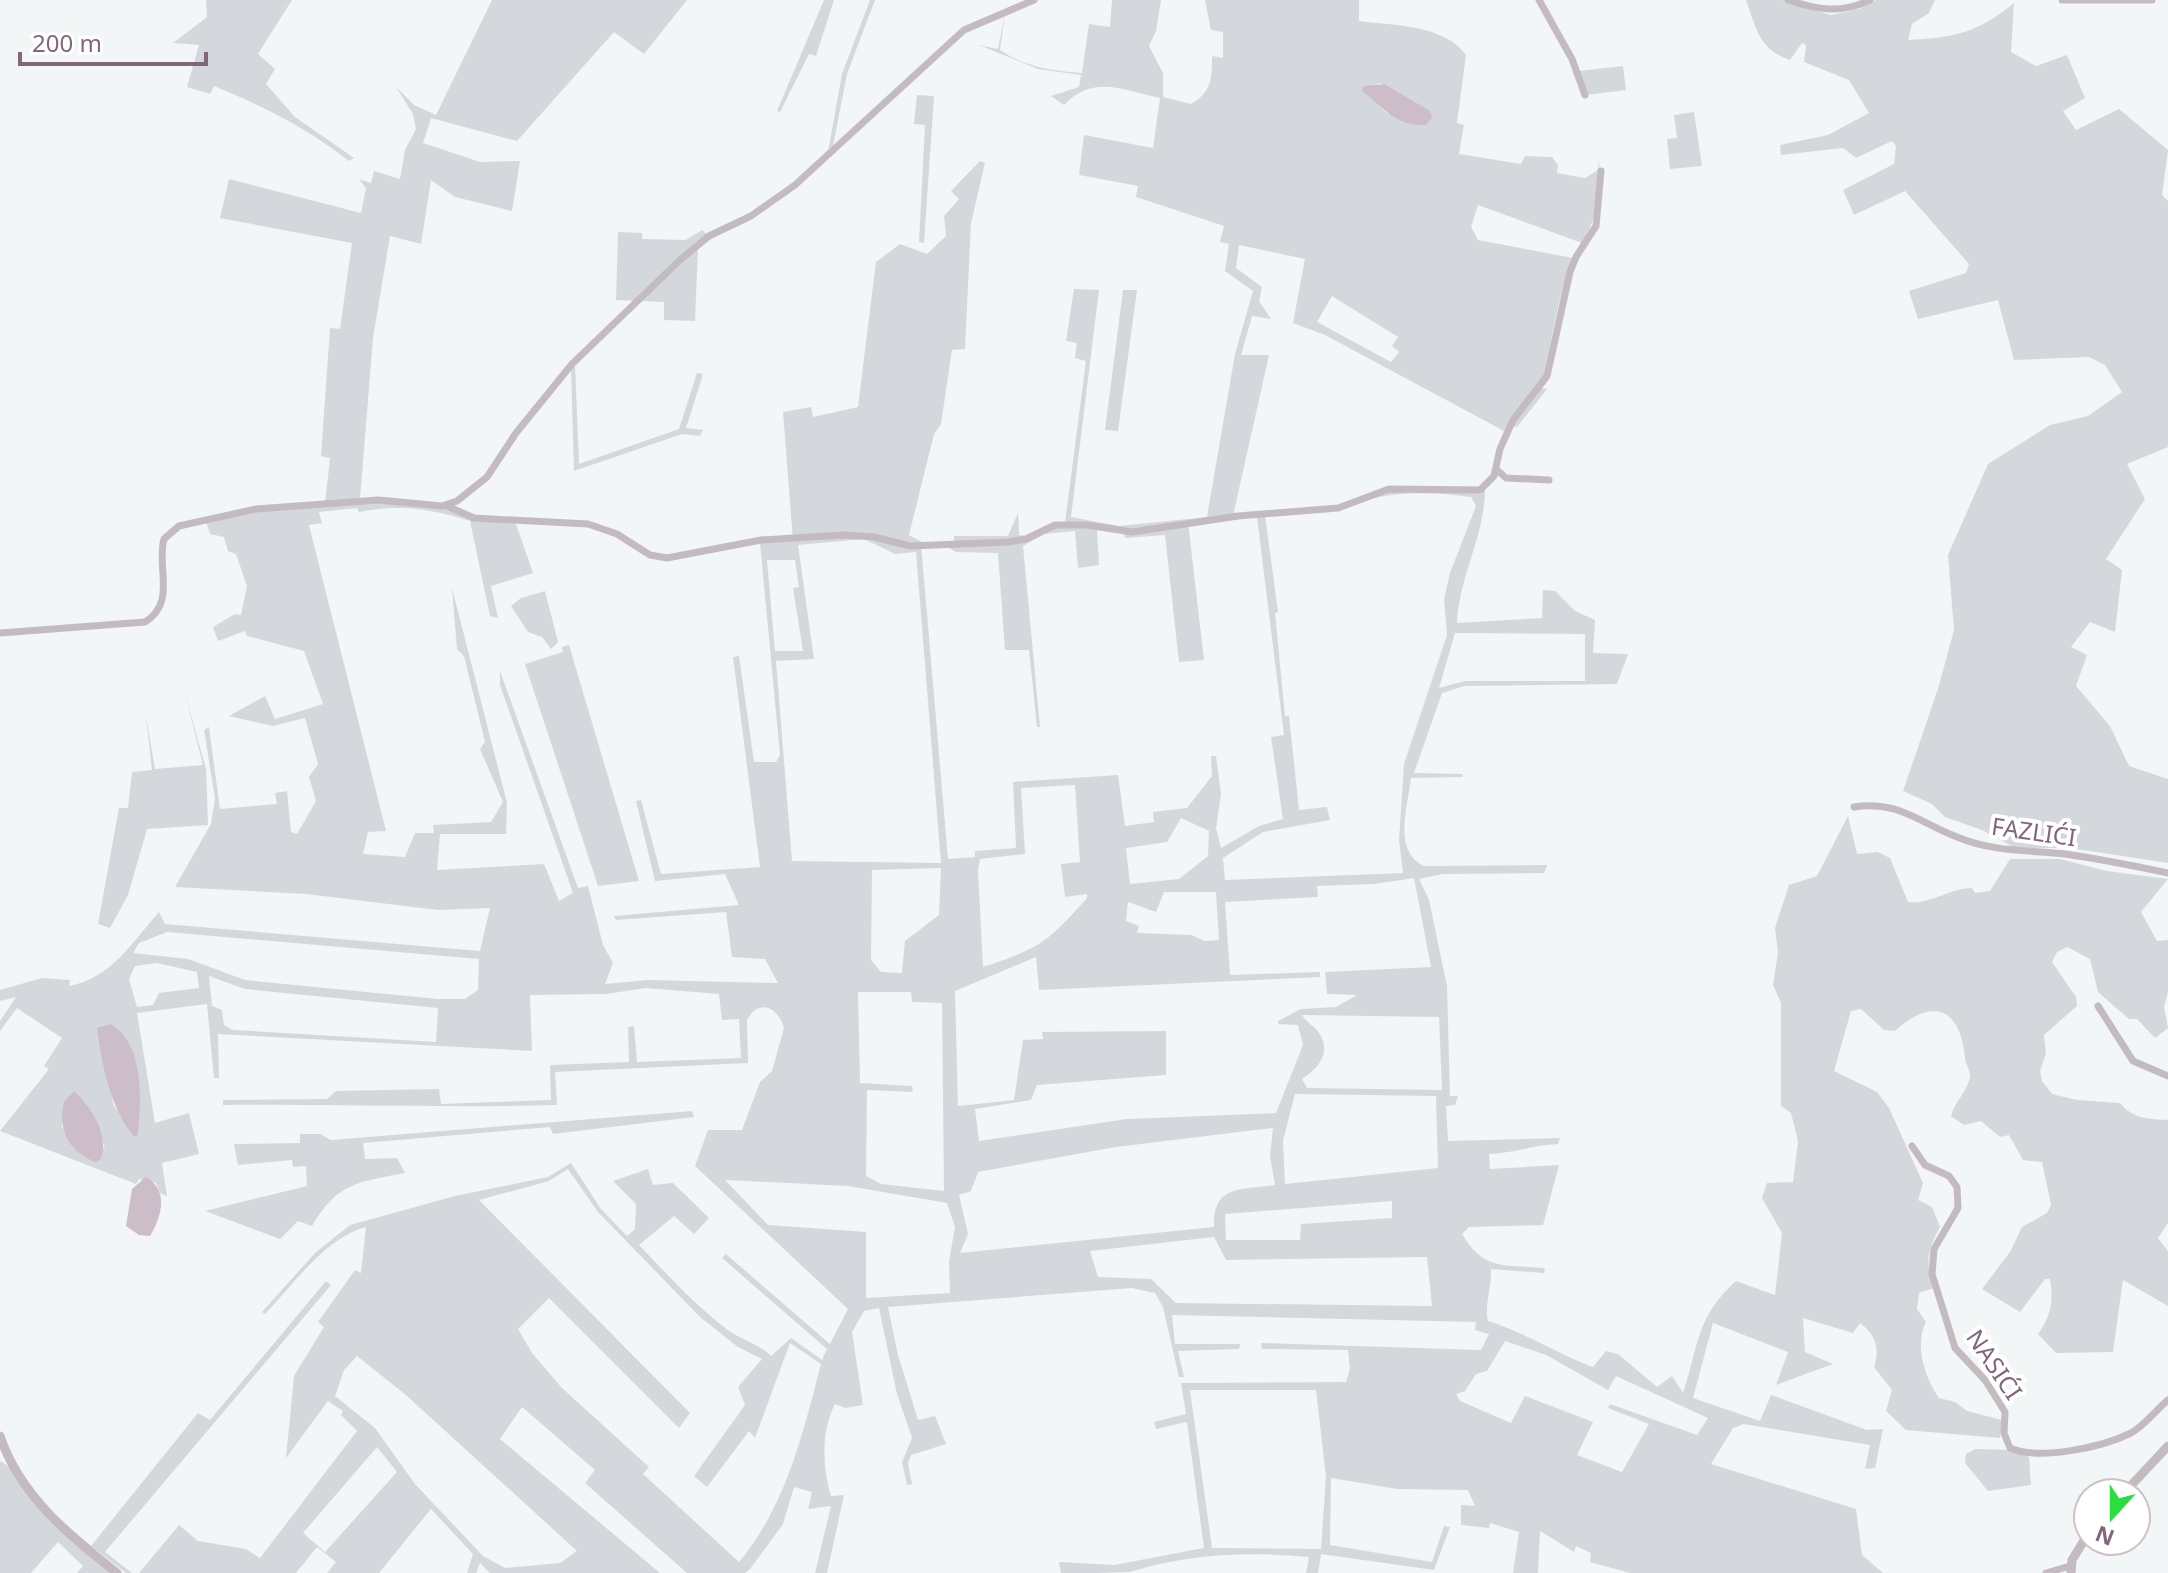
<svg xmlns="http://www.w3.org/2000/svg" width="2168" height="1573" font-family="'Noto Sans',sans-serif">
	<rect width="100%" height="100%" fill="#f3f6f6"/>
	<path fill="#d4d8dd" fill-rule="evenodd" d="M 206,0 L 292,0 L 258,54 L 275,69 L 266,84 L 295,117 L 354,158 L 349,161 C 307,128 263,106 214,86 L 210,94 L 187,87 L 199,45 L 173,43 L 207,17 Z
		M 492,0 L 687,0 L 644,54 L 614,32 L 517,141 L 431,118 L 423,143 L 480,162 L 520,161 L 512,211 L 455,197 L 431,180 L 421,244 L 390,236 L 373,338 L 360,499 L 325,503 L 330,458 L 321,456 L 330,328 L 340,329 L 352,243 L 220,218 L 229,179 L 361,213 L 366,188 L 359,179 L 371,183 L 374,171 L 400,179 L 405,150 L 416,129 L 413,114 L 396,87 L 414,105 L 436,115 Z
		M 824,0 L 834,0 L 816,56 L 809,54 L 780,112 L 777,111 Z
		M 870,0 L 875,0 L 847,74 L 833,146 L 828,152 L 842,74 Z
		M 1112,0 L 1161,0 L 1156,31 L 1149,46 L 1163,73 L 1163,97 L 1191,104 C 1212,92 1212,78 1212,56 L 1223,58 L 1223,32 L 1211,30 L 1205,0 L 1359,0 L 1359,21 C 1395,26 1443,24 1466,55 L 1457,123 L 1464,125 L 1459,154 L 1521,164 L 1525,156 L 1552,157 L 1558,165 L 1557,173 L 1585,178 L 1598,170 L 1599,158 C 1600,187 1598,219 1582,243 L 1478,205 L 1471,227 L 1478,240 L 1573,258 C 1556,300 1552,344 1541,388 L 1547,389 L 1517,427 L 1511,426 L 1504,431 L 1325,335 L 1293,323 L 1305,259 L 1239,245 L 1236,268 L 1262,287 L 1259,301 L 1271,319 L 1252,316 L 1241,355 L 1269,355 L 1233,516 L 1188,522 L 1204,660 L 1179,662 L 1165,535 L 1125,538 L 1124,533 L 1097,530 L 1099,565 L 1078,568 L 1075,531 L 1044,534 L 1023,546 L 1040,727 L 1037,727 L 1029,650 L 1005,650 L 998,553 L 956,552 L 942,544 L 954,542 L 954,536 L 1008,536 L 1018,513 L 1019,535 L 1029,536 L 1065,523 L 1086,361 L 1075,358 L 1077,343 L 1066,341 L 1074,289 L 1099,290 L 1071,517 L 1119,526 L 1207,517 L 1235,354 L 1253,291 L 1225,271 L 1229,244 L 1220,242 L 1224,226 L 1136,197 L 1138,186 L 1079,175 L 1084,135 L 1153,148 L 1160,98 C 1123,90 1093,74 1064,105 L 1051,96 L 1079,87 L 1081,75 L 1038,69 L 979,45 L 998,49 L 1005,13 L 1000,50 C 1025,67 1052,71 1082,73 L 1089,24 L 1110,27 ZM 1380,83 L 1415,104 L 1405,120 L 1387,113 L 1368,95 L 1370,86 ZM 1332,296 L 1398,337 L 1392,346 L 1399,352 L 1391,362 L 1317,322 Z
		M 1746,0 L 1782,0 L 1831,15 L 1859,9 L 1876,0 L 1935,0 L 1929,13 L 1912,24 L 1908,40 C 1954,38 1979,32 2014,3 L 2011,52 L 2036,66 L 2067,55 L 2085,98 L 2063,111 L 2076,130 L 2119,109 L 2168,150 L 2162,195 L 2168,201 L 2168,447 L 2127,464 L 2145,499 L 2106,559 L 2122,570 L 2115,632 L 2090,622 L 2071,647 L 2087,655 L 2076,686 L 2110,726 L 2129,766 L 2168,779 L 2168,863 L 2070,848 L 2015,848 L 1982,830 L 1945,817 L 1932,804 L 1903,791 L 1938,689 L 1954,630 L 1948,555 L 1988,464 L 2050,425 L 2088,416 L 2122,392 L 2105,365 L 2089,357 L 2014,360 L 1998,300 L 1918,319 L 1909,291 L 1966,273 L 1969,264 L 1905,191 L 1854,215 L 1843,190 L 1894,164 L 1896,146 L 1892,141 L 1856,158 L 1843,148 L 1781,155 L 1780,145 L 1828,135 L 1869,113 L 1849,80 L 1804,62 L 1806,45 L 1802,43 L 1790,60 C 1758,49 1757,29 1746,0 Z
		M 1623,66 L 1626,90 L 1586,95 L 1579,71 Z
		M 917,95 L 934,96 L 924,243 L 919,242 L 925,125 L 914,124 Z
		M 1694,112 L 1702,166 L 1670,169 L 1667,139 L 1677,138 L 1674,115 Z
		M 980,161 L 985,163 L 971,223 L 965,349 L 952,350 L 941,424 L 934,434 L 909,535 L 926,544 L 921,544 L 948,859 L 975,857 L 975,851 L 1016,848 L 1013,782 L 1118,775 L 1125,826 L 1154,822 L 1153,812 L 1187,808 L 1212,776 L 1211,756 L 1216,756 L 1221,794 L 1216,828 L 1221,848 L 1259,826 L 1283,819 L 1271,737 L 1284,735 L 1257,517 L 1265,515 L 1278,612 L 1275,613 L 1285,716 L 1289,716 L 1299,810 L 1327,807 L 1330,820 L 1263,832 L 1223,858 L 1225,880 L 1403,873 L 1399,840 L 1404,764 L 1447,635 L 1444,599 L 1450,573 L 1476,506 L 1471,497 C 1437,493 1398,490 1365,501 L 1379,491 L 1485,489 C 1485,535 1459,577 1457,623 L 1542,618 L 1543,590 L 1555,591 L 1575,611 L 1595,620 L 1593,653 L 1628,654 L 1617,684 L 1464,686 L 1442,693 L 1414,773 L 1462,774 L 1463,777 L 1411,778 C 1408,806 1392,851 1424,866 L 1547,865 L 1544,873 L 1443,874 L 1419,879 L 1429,900 L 1447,986 L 1450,1096 L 1458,1096 L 1455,1105 L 1446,1106 L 1448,1141 L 1560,1138 L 1558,1144 C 1533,1145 1515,1153 1489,1154 L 1490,1169 L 1559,1165 L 1543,1225 L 1469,1227 L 1462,1234 C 1485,1272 1504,1264 1545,1268 L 1544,1273 L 1491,1269 C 1492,1286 1484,1306 1488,1321 C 1526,1333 1556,1353 1593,1367 L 1606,1351 L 1618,1354 L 1657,1387 L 1672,1376 L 1683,1393 C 1699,1346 1695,1318 1736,1281 L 1775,1295 L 1782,1233 L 1762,1198 L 1767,1183 L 1793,1182 L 1798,1141 L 1791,1113 L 1781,1106 L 1781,1003 L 1773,985 L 1778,953 L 1775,928 L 1789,885 L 1817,876 L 1848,816 L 1857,854 L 1878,852 L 1890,858 L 1908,902 C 1930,905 1950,888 1972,888 L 1975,893 L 1990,891 L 2010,859 L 2060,859 L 2107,871 L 2168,879 L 2141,912 L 2157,941 L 2168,940 L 2168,992 L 2164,1007 L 2168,1028 L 2155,1038 L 2137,1019 L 2129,1019 L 2098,992 L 2090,959 L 2067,947 L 2057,952 L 2052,962 L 2076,997 L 2077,1006 L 2044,1035 L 2046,1053 L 2040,1071 L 2042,1081 L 2052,1094 L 2077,1100 L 2120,1103 C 2133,1119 2149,1119 2168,1120 L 2168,1223 L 2158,1238 L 2168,1251 L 2168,1306 L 2123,1280 L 2113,1352 L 2056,1353 L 2038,1334 C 2051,1316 2054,1301 2050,1279 L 2045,1279 L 2020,1312 L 1982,1289 L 2010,1252 L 2022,1227 L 2047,1213 L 2051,1205 L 2042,1162 L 2023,1160 L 2009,1135 L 2000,1137 L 1981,1121 L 1964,1125 L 1951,1116 C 1954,1103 1969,1089 1970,1076 C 1970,1070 1965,1063 1965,1057 C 1960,1007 1932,997 1895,1031 L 1884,1030 L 1861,1009 L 1851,1011 L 1834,1071 L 1877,1092 L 1889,1108 L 1923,1183 L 1918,1200 L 1932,1207 L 1940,1227 C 1927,1250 1925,1262 1934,1288 L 1919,1293 L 1917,1309 L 1926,1322 C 1914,1345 1925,1378 1939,1398 L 1955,1402 L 1967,1411 L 2002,1420 L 2000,1438 L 1906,1430 L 1886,1411 L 1892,1390 L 1874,1367 C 1880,1349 1876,1335 1860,1323 L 1853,1333 L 1803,1318 L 1805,1352 L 1833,1364 L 1776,1385 L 1788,1352 L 1713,1323 L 1693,1398 L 1760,1421 L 1771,1395 L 1867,1430 L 1883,1429 L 1875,1468 L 1865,1469 L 1870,1445 L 1744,1424 L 1733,1428 L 1711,1464 L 1856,1509 L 1862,1555 L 1883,1573 L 1630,1573 L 1590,1562 L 1591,1553 L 1576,1546 L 1574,1552 L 1540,1531 L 1538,1573 L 1513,1573 L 1519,1532 L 1490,1523 L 1489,1528 L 1461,1525 L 1461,1505 L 1475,1506 L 1468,1490 L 1397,1489 L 1331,1478 L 1330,1545 L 1432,1562 L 1444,1526 L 1450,1527 L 1434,1570 L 1321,1554 L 1318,1573 L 1306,1573 L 1309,1557 C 1250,1551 1185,1554 1130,1572 C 1111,1573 1081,1573 1061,1573 L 1059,1562 L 1114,1565 L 1204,1548 L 1187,1422 L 1156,1429 L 1154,1422 L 1186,1414 L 1181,1383 L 1346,1382 L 1350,1369 L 1348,1350 L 1262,1349 L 1261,1343 L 1481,1350 L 1489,1334 L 1475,1330 L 1476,1322 L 1172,1315 L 1175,1344 L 1240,1344 L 1239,1349 L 1178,1351 L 1184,1377 L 1179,1377 L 1163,1307 L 1155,1293 L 1132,1288 L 888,1307 L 898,1355 L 918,1420 L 935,1416 L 946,1444 L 911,1455 L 908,1463 L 912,1484 L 907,1485 L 902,1462 L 912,1438 L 897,1394 L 879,1308 L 864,1311 L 852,1332 L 863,1405 L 845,1408 L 835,1404 C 821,1432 822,1466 831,1496 L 844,1495 L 827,1573 L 815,1573 L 831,1506 L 808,1509 L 812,1492 L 794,1487 L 783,1524 L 750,1569 L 745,1573 L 687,1573 L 585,1483 L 595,1470 L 522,1407 L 500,1439 L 660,1573 L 490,1573 L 480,1563 L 476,1573 L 467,1573 L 473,1554 L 431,1509 L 379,1573 L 327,1573 L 336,1562 L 317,1547 L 296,1573 L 139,1573 L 179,1525 L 198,1541 L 246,1549 L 260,1558 L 357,1431 L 341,1415 L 343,1411 L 328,1401 L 286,1458 L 294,1376 L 324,1327 L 318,1322 L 355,1270 L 361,1273 L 366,1227 C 325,1238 294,1284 265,1314 L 262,1312 L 315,1253 L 350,1225 L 455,1196 L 548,1177 L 571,1163 L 601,1209 L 627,1236 L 635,1229 L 636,1204 L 613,1181 L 648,1169 L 653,1185 L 673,1183 L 709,1218 L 694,1234 L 674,1216 L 639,1245 C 666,1273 693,1303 724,1327 C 738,1339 758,1343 771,1356 L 791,1338 L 822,1360 L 827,1349 L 722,1258 L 726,1254 L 830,1344 L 848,1309 L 695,1166 L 708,1130 L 742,1130 L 760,1082 L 772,1071 L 784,1028 C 778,1007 759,998 747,1020 L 748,1063 L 555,1072 L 557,1105 C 446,1108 335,1104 223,1105 L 223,1100 L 327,1099 L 336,1091 L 439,1089 L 441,1104 L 551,1100 L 550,1065 L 629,1062 L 628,1027 L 634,1026 L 637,1062 L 741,1058 L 739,1019 L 722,1020 L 719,994 L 646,988 L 606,994 L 530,995 L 532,1051 L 218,1034 L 219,1078 L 214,1078 L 207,1004 L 137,1013 L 155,1123 L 189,1113 L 199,1154 L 162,1163 L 167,1196 L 160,1193 L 156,1183 L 139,1179 L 136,1184 L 0,1131 L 49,1069 L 44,1066 L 62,1038 L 17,1008 L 0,1031 L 0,1021 L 16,997 L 0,1001 L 0,990 L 42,978 L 70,980 L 69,986 C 112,978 132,942 159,912 L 165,924 L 480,951 L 490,908 L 438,910 L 306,894 L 175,887 L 211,824 L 215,798 L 204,730 L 209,727 L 220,809 L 277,804 L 275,793 L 287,791 L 291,832 L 297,834 L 316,801 L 309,777 L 318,764 L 305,718 L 273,726 L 229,716 L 265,696 L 275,719 L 323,704 L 304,651 L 247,636 L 245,631 L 218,641 L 213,627 L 235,614 L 241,615 L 247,586 L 236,554 L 228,551 L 224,537 L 210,534 L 206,521 L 250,512 L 386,501 L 443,507 L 469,518 L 515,521 L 533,573 L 491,586 L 498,618 L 490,616 L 470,521 C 431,509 400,504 359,512 L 357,508 L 319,512 L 322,523 L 309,525 L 386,831 L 368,832 L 363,854 L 405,857 L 415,833 L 434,833 L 433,825 L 491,822 L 503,802 L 480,749 L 485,742 L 464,656 L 457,649 L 452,588 L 507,803 L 506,834 L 440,834 L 437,870 L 544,864 L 559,901 L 573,893 L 500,685 L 500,671 L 578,888 L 588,886 L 603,945 L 613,963 L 605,984 L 648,980 L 778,983 L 765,959 L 732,957 L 726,912 L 616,920 L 614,916 L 739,905 L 725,874 L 655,881 L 636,801 L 641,800 L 661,874 L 760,867 L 733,657 L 739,656 L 754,762 L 776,762 L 780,755 L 760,543 L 793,541 L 783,412 L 811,407 L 813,417 L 858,407 L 876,262 L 900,244 L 927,254 L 946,236 L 944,216 L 959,199 L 951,191 ZM 864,539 L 895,554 L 916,552 L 941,863 L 792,861 L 776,661 L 814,659 L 798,545 ZM 767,560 L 795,560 L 799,587 L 793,588 L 803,651 L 775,651 ZM 1455,633 L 1585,634 L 1585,681 L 1465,681 L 1439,688 ZM 1075,785 L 1080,862 L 1061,864 L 1065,897 L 1087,894 L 1087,898 C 1047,943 1040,948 983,967 L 978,870 L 980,859 L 1025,854 L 1021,788 ZM 1181,818 L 1209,831 L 1208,856 L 1179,879 L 1130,884 L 1126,848 L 1167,842 ZM 941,868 L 939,915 L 905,941 L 902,973 L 881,972 L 871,960 L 872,870 ZM 1414,878 L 1431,967 L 1325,972 L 1327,994 L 1357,995 L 1336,1007 L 1301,1009 L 1278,1021 L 1278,1024 L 1298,1025 L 1303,1045 L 1276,1113 L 1127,1119 L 979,1141 L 975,1109 L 1031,1100 L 1037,1085 L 1166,1075 L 1166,1031 L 1042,1032 L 1043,1039 L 1023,1040 L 1014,1100 L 958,1106 L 955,991 L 1036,957 L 1039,990 L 1320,977 L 1320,972 L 1230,975 L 1225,902 L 1318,897 L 1317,886 L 1374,884 ZM 1164,892 L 1216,892 L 1219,940 L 1205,941 L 1191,935 L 1137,933 L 1139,926 L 1126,921 L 1128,902 L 1156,912 ZM 167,932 L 479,959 L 478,990 L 465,999 L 438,999 L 245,980 L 188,959 L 133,953 L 139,943 ZM 157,963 L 197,972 L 199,988 L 159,993 L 153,1005 L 137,1007 L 129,979 L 135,966 ZM 209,976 L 245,989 L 438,1008 L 436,1042 L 233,1030 L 224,1025 L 222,1010 L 212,1006 ZM 858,992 L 911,992 L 912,1002 L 942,1003 L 944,1191 L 881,1184 L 866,1176 L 867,1090 L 913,1092 L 912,1086 L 860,1083 ZM 1302,1015 L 1439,1017 L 1442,1090 L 1307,1088 L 1302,1079 C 1321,1067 1333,1049 1316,1029 C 1311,1024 1306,1022 1302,1015 ZM 98,1028 L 139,1091 L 138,1135 L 114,1106 ZM 1295,1094 L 1436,1096 L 1438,1168 L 1285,1184 L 1283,1141 ZM 64,1102 L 86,1103 L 105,1148 L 62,1128 ZM 1273,1128 L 1270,1156 L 1275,1185 C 1241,1190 1213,1184 1214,1227 L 960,1253 L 968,1234 L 959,1195 L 971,1191 L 978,1172 L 1116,1147 ZM 568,1169 L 598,1212 L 700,1317 L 738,1347 L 762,1359 L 738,1387 L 745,1405 L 694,1476 L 707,1487 L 749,1431 L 755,1438 L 790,1343 L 821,1364 C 803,1433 786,1506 739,1562 L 643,1474 L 649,1467 L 562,1388 L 532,1353 L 518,1329 L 549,1298 L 679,1428 L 690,1413 L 479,1200 L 549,1181 ZM 725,1180 L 848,1186 L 947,1203 L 955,1227 L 949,1261 L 950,1293 L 866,1298 L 866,1232 L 768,1225 ZM 1392,1201 L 1392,1218 L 1301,1224 L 1300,1240 L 1226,1240 L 1225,1214 ZM 1214,1237 L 1226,1260 L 1427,1257 L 1432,1306 L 1176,1303 L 1151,1279 L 1098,1277 L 1090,1251 ZM 1505,1341 L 1546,1355 L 1608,1390 L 1616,1376 L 1708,1418 L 1697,1435 L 1610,1404 L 1608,1408 L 1649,1424 L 1622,1472 L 1577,1455 L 1593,1422 L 1525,1396 L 1511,1423 L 1460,1401 L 1456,1394 L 1465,1391 L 1476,1374 L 1487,1371 ZM 357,1356 L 406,1395 L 577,1551 L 560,1563 L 505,1568 L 483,1556 L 415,1484 L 375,1428 L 335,1396 L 344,1370 ZM 1190,1390 L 1316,1390 L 1326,1477 L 1321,1549 L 1212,1548 ZM 377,1447 L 397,1472 L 325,1552 L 303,1533 Z
		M 702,230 L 710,237 L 698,247 L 695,321 L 664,320 L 664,302 L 616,300 L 618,232 L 642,233 L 642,239 L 686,240 Z
		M 1123,290 L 1137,290 L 1118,431 L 1105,430 Z
		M 575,364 L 579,464 L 679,429 L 697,373 L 703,374 L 686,428 L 703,430 L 700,436 L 682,434 L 574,471 L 571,368 Z
		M 545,591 L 558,642 L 551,649 L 542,637 L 528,632 L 511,606 L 521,598 Z
		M 569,645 L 639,881 L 598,886 L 525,664 L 563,652 L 562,647 Z
		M 184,690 L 206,769 L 208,825 L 147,829 L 128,895 L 110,928 L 98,924 L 119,808 L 128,808 L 132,772 L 152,770 L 146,716 L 155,769 L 203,765 Z
		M 692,1111 L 694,1117 L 553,1134 L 550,1127 L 363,1143 L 365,1159 L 397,1158 L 405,1173 C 359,1182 338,1182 312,1226 L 298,1221 L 280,1239 L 205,1211 L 307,1186 L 306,1166 L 293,1167 L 292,1160 L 238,1165 L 234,1144 L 300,1143 L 300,1134 L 320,1134 L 331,1140 Z
		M 326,1281 L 331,1285 L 105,1552 L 132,1573 L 126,1573 L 91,1546 L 198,1413 L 210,1420 Z
		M 1975,1449 L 2015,1450 L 2029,1457 L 2031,1485 L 1988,1491 L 1965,1463 L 1966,1454 Z
		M 0,1461 L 12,1468 L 17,1478 L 116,1573 L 77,1573 L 83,1566 L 58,1542 L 31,1573 L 0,1573 Z"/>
	<path fill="#ccbdc9" d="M 1384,84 L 1430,111 L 1432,118 L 1425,125 C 1396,127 1382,106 1362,91 L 1364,86 Z
		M 111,1024 C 145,1045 141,1100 138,1135 L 134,1137 C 110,1107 102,1066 97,1028 Z
		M 74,1091 C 92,1108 109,1134 101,1159 L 95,1162 C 69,1152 57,1129 64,1102 Z
		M 146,1177 C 169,1190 162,1216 150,1236 L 139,1235 L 126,1226 L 132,1189 Z"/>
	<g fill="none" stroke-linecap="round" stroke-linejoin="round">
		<path stroke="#c3bbc0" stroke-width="7" d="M 1539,0 L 1572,59 L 1585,95
			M 1788,0 C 1818,10 1841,14 1870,0
			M 2062,0 L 2152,0
			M 1496,469 L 1506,478 L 1549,480
			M 447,506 L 474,518 L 588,524 L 617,534 L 650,555 L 667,558 L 761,540 L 843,535 L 874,537 L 910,546 L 1009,542 L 1026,539 L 1055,525 L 1087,525 L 1132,532 L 1238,516 L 1338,508 L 1389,489 L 1480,490 L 1494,476 L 1500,449 L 1513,420 L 1547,376 L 1570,272 L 1576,257 L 1596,226 L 1601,171
			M 0,633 L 145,622 C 177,602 156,568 164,539 L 179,526 L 256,509 L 378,500 L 442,506 L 457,501 L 487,477 L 516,433 L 572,364 L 680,260 L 709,236 L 751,216 L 795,185 L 964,30 L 1034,0
			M 1854,807 C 1898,800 1920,823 1957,837 C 1993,852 2028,850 2065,854 C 2099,859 2135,866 2168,873
			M 2098,1006 L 2133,1061 L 2168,1076
			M 1912,1146 L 1925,1165 L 1949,1176 L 1957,1187 L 1958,1208 L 1934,1249 L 1932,1274 L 1955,1348 L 1985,1380 L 2005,1412 L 2004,1433 L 2010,1448 C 2039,1461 2103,1447 2131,1433 C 2144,1426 2156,1410 2168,1400
			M 2046,1573 L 2070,1566"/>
		<path stroke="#c3bbc0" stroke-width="9" d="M 0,1436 C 20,1496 69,1535 117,1573
			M 2124,1493 L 2168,1446
			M 2071,1573 L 2072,1560 L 2088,1534"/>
	</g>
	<g text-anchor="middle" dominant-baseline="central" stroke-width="8" stroke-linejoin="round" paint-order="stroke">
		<g font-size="24" fill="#836679" stroke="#fff">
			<text transform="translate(2034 831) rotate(8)">FAZLIĆI</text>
			<text transform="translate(1995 1364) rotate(56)">NASIĆI</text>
		</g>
	</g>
	<g transform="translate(2112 1517) rotate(201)"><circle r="38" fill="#ffffff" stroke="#cdc2c9" stroke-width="2"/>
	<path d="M0-6L14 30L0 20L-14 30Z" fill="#2cdd42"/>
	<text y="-12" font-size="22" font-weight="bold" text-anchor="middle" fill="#836679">N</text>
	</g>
	<path d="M20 52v12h186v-12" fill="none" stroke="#836679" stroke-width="4"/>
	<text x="32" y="52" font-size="24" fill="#836679" stroke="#ffffff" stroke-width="6" paint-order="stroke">200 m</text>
</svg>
